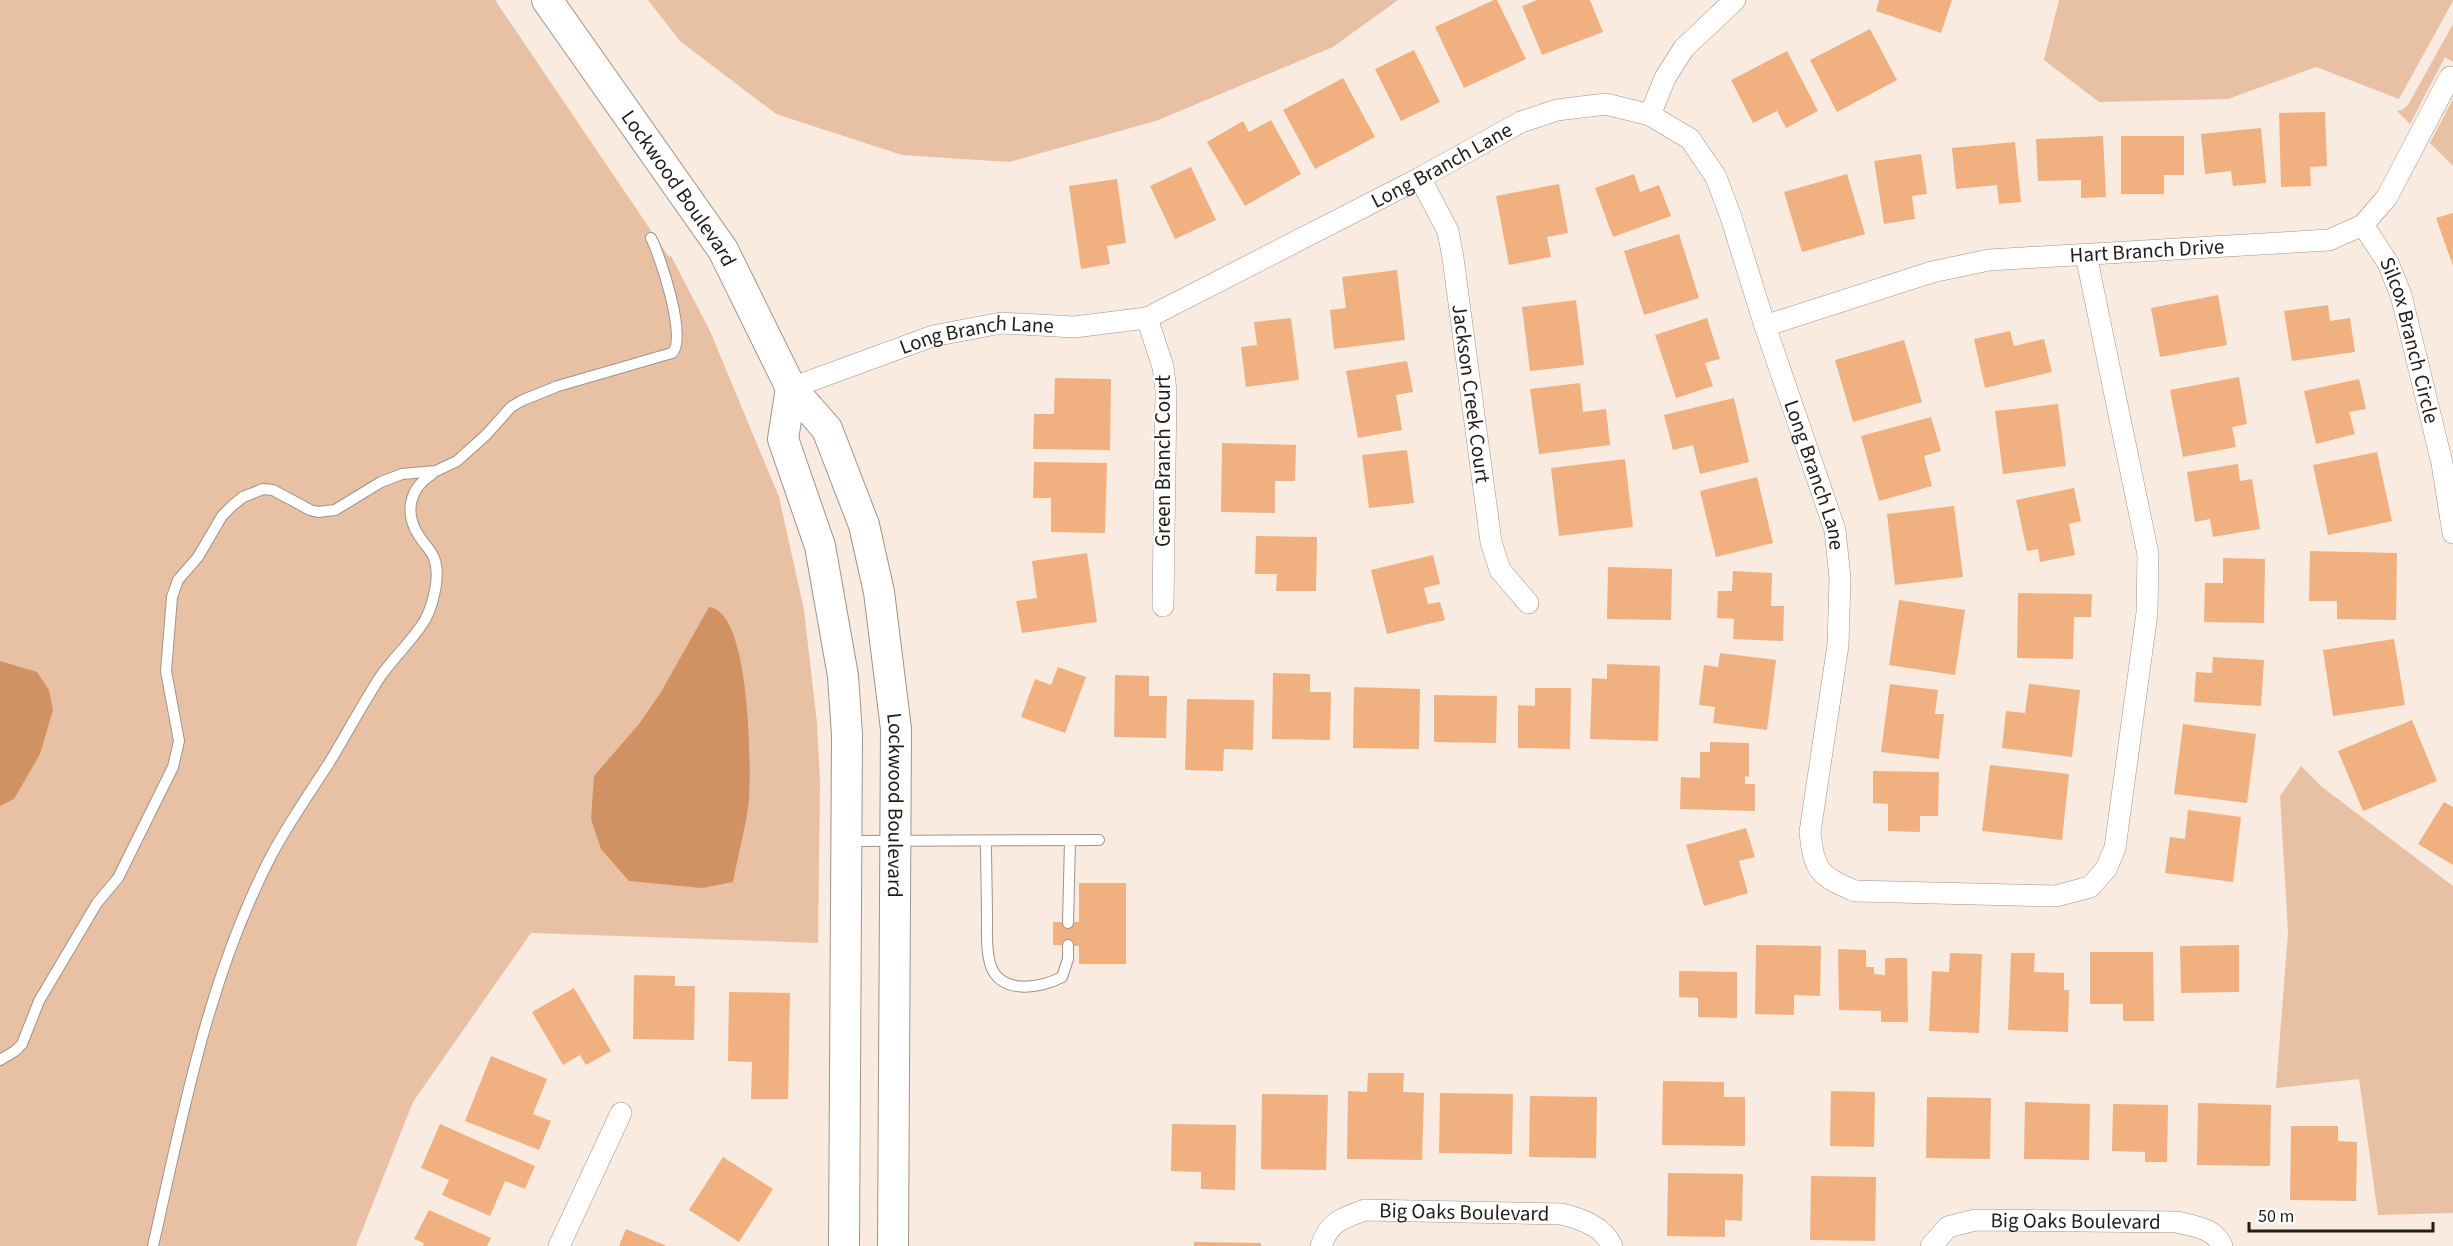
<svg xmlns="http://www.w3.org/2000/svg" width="2453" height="1246" font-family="'Source Sans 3',sans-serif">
	<rect width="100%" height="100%" fill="#faebe0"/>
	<path fill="#e8c0a4" d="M 0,0 L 495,0 L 669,257 L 671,256 L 710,331 L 779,497 L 804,610 L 817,723 L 820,782 L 818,943 L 531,933 L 413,1102 L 356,1246 L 0,1246 Z
		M 648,0 L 1398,0 L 1333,47 L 1156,121 L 1009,162 L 902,155 L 776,114 L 680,41 Z
		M 2059,0 L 2453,0 L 2453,1 L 2399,99 L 2316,67 L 2228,99 L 2099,102 L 2044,60 Z
		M 2453,24 L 2453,62 L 2445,57 L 2410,124 L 2397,111 L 2402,110 L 2408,105 Z
		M 2453,99 L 2453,166 L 2430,143 Z
		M 2301,766 L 2322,787 L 2453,886 L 2453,1213 L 2378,1215 L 2359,1079 L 2276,1088 L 2288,932 L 2280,796 Z"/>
	<path fill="#d09263" d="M 709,607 C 751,611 751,767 749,800 C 746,827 738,855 733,882 L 702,888 L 629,881 L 601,849 L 591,819 L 594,776 L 639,724 L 661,692 Z
		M 0,661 L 37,672 L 49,690 L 53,710 L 40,754 L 14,799 L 0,806 Z"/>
	<path fill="#f0b080" d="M 1494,0 L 1497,0 L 1526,59 L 1464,88 L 1435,27 Z
		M 1537,0 L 1590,0 L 1603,32 L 1542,55 L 1522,6 Z
		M 1879,0 L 1952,0 L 1941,33 L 1876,11 Z
		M 1870,29 L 1897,80 L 1837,112 L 1810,60 Z
		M 1414,50 L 1440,102 L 1401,121 L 1375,69 Z
		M 1787,51 L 1818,111 L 1786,128 L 1777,111 L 1753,123 L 1731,80 Z
		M 1343,78 L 1375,137 L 1315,169 L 1283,110 Z
		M 2325,112 L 2327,166 L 2310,167 L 2311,186 L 2281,187 L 2279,113 Z
		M 1271,120 L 1301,174 L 1245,206 L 1207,142 L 1243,121 L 1249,132 Z
		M 2261,128 L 2266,183 L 2233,186 L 2231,171 L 2205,174 L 2201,134 Z
		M 2103,136 L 2106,197 L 2081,198 L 2081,180 L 2038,181 L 2036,139 Z
		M 2121,136 L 2184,136 L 2184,175 L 2164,175 L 2164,194 L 2121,194 Z
		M 2015,142 L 2021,202 L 1999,204 L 1997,185 L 1956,189 L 1952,148 Z
		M 1921,154 L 1927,194 L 1912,196 L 1915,219 L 1884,224 L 1874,161 Z
		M 1191,167 L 1216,220 L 1175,239 L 1150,186 Z
		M 1634,174 L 1640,192 L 1659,185 L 1671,216 L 1613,237 L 1595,188 Z
		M 1847,174 L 1865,234 L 1802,252 L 1784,192 Z
		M 1117,179 L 1126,243 L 1107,246 L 1110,264 L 1081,269 L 1069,186 Z
		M 1559,184 L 1568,233 L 1547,237 L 1551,257 L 1509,265 L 1496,196 Z
		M 2453,213 L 2453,266 L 2436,218 Z
		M 1679,234 L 1699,298 L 1644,315 L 1624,251 Z
		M 1397,270 L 1405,340 L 1334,349 L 1330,310 L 1346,308 L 1342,277 Z
		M 2218,295 L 2227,345 L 2160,357 L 2151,308 Z
		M 1576,300 L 1584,365 L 1530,371 L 1522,307 Z
		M 2328,305 L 2330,321 L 2350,318 L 2355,352 L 2292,361 L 2284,311 Z
		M 1291,318 L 1299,380 L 1246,387 L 1241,347 L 1257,345 L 1254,322 Z
		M 1707,318 L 1720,359 L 1705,363 L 1713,386 L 1676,398 L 1655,335 Z
		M 2010,331 L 2014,346 L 2044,339 L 2052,372 L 1985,388 L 1974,339 Z
		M 1904,340 L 1922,402 L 1853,422 L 1835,360 Z
		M 1407,361 L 1413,392 L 1396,395 L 1402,430 L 1358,438 L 1346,371 Z
		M 2239,377 L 2247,424 L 2232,427 L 2236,447 L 2183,457 L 2170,390 Z
		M 1055,378 L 1111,379 L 1110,450 L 1033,449 L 1034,414 L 1054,414 Z
		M 2359,379 L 2366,409 L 2349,412 L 2355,434 L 2316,444 L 2304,391 Z
		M 1580,383 L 1583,412 L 1606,409 L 1610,445 L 1539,454 L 1530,389 Z
		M 1734,398 L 1749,462 L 1700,474 L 1693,445 L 1673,450 L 1664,415 Z
		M 2058,404 L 2066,466 L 2003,474 L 1995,411 Z
		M 1931,417 L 1941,451 L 1924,456 L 1932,486 L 1879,501 L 1861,436 Z
		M 1222,443 L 1296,445 L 1295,481 L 1275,481 L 1275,513 L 1221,512 Z
		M 1407,450 L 1414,503 L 1369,508 L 1362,455 Z
		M 2377,452 L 2392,521 L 2328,535 L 2313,465 Z
		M 1625,459 L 1633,527 L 1559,536 L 1551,468 Z
		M 1034,462 L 1107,463 L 1105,533 L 1051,532 L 1051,498 L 1033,498 Z
		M 2238,464 L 2240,481 L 2252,479 L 2260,529 L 2213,537 L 2210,519 L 2195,522 L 2187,472 Z
		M 1757,477 L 1773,543 L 1716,557 L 1700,491 Z
		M 2074,488 L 2081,521 L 2069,524 L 2075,555 L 2040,562 L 2038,549 L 2027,551 L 2016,500 Z
		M 1954,506 L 1963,577 L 1895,585 L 1887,514 Z
		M 1256,536 L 1317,537 L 1316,591 L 1276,591 L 1277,574 L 1255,574 Z
		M 2310,551 L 2397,553 L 2396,620 L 2337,619 L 2337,601 L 2309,601 Z
		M 1087,553 L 1097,622 L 1022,633 L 1016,601 L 1037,598 L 1032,561 Z
		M 1433,555 L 1440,584 L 1424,588 L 1428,604 L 1440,602 L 1445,620 L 1387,634 L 1371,570 Z
		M 2223,558 L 2265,559 L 2264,623 L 2204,622 L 2205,583 L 2223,583 Z
		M 1608,567 L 1672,569 L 1671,620 L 1607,619 Z
		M 1733,571 L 1772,573 L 1771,606 L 1784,606 L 1783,641 L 1733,639 L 1734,619 L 1717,618 L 1718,591 L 1732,591 Z
		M 2018,593 L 2092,594 L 2091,617 L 2074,617 L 2073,659 L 2017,658 Z
		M 1899,600 L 1965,610 L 1955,675 L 1889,665 Z
		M 2394,639 L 2405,705 L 2333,716 L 2323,650 Z
		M 1720,653 L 1776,660 L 1767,730 L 1713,723 L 1715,707 L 1699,705 L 1704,665 L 1718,667 Z
		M 2213,657 L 2264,660 L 2261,706 L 2194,702 L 2196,672 L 2212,673 Z
		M 1607,664 L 1660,666 L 1658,741 L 1590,739 L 1592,678 L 1607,679 Z
		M 1058,667 L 1086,677 L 1065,733 L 1021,717 L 1035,679 L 1051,685 Z
		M 1273,673 L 1310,674 L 1310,692 L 1331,692 L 1330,740 L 1272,739 Z
		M 1115,675 L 1149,676 L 1149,696 L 1167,696 L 1166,738 L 1114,737 Z
		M 1890,684 L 1938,690 L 1935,714 L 1944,714 L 1939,759 L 1881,752 Z
		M 2029,684 L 2080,690 L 2072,757 L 2002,748 L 2006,711 L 2025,713 Z
		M 1354,687 L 1420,689 L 1419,749 L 1353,748 Z
		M 1535,688 L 1571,688 L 1570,749 L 1518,748 L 1518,705 L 1535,706 Z
		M 1434,695 L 1497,696 L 1496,743 L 1434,742 Z
		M 1187,699 L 1254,700 L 1253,750 L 1224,749 L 1223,771 L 1185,770 Z
		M 2412,720 L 2437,781 L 2363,811 L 2338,751 Z
		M 2183,724 L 2256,734 L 2247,803 L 2174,794 Z
		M 1710,742 L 1749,743 L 1749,777 L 1745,776 L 1745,784 L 1755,784 L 1755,811 L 1680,809 L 1681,777 L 1700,778 L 1700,752 L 1710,752 Z
		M 1990,765 L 2069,774 L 2062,840 L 1982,831 Z
		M 1873,771 L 1939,772 L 1938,816 L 1920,816 L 1920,832 L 1888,831 L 1888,804 L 1873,803 Z
		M 2444,802 L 2453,807 L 2453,865 L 2418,844 Z
		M 2188,810 L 2241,817 L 2233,882 L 2165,873 L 2170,837 L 2185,839 Z
		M 1746,828 L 1755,857 L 1739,861 L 1748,893 L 1704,906 L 1686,845 Z
		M 1079,883 L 1126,883 L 1126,964 L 1079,964 L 1079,946 L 1053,945 L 1053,922 L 1079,922 Z
		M 1756,945 L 1821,946 L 1820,996 L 1794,995 L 1794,1015 L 1755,1014 Z
		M 2239,945 L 2239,992 L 2181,993 L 2180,946 Z
		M 1838,949 L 1866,950 L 1866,967 L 1874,967 L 1874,974 L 1885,975 L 1885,958 L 1907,958 L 1908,1022 L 1881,1022 L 1881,1011 L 1839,1010 Z
		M 2090,952 L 2153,952 L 2154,1021 L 2123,1021 L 2123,1004 L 2090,1004 Z
		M 1950,953 L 1982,954 L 1979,1033 L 1929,1031 L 1932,971 L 1949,972 Z
		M 2011,953 L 2035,953 L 2034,972 L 2064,973 L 2064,990 L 2069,990 L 2068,1032 L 2008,1030 Z
		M 1679,971 L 1737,972 L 1737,1018 L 1698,1017 L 1698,998 L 1679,997 Z
		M 634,975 L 675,976 L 675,986 L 695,986 L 694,1040 L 633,1039 Z
		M 574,988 L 611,1051 L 586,1065 L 580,1055 L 563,1065 L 532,1012 Z
		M 729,992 L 790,993 L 788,1099 L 751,1099 L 752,1062 L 728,1061 Z
		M 491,1056 L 547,1079 L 533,1114 L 551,1121 L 539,1150 L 465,1121 Z
		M 1368,1073 L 1404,1073 L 1403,1092 L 1424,1093 L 1422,1160 L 1347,1159 L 1348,1091 L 1367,1092 Z
		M 1663,1081 L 1724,1082 L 1724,1097 L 1745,1097 L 1745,1146 L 1662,1145 Z
		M 1831,1091 L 1875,1092 L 1874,1147 L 1830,1146 Z
		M 1440,1093 L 1513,1094 L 1512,1154 L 1439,1153 Z
		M 1262,1094 L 1328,1095 L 1326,1170 L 1261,1169 Z
		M 1530,1096 L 1597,1097 L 1596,1158 L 1529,1157 Z
		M 1927,1097 L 1991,1098 L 1990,1159 L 1926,1158 Z
		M 2025,1102 L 2090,1104 L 2089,1160 L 2024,1159 Z
		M 2198,1103 L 2271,1105 L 2270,1166 L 2197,1165 Z
		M 2113,1104 L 2168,1105 L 2167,1162 L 2145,1162 L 2145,1152 L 2112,1151 Z
		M 440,1124 L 535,1166 L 525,1189 L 505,1181 L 490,1216 L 442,1195 L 449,1180 L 421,1168 Z
		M 1172,1124 L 1236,1125 L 1235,1190 L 1201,1189 L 1201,1172 L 1171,1171 Z
		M 2291,1126 L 2338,1126 L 2338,1141 L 2357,1142 L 2356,1201 L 2290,1200 Z
		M 723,1157 L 773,1189 L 739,1242 L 689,1210 Z
		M 1668,1173 L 1743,1174 L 1742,1221 L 1725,1220 L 1725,1237 L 1667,1236 Z
		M 1811,1176 L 1876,1177 L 1875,1241 L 1810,1240 Z
		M 429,1210 L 491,1238 L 487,1246 L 423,1246 L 424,1243 L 414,1239 Z
		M 626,1229 L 667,1246 L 619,1246 Z
		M 1194,1242 L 1261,1243 L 1261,1246 L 1194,1246 Z"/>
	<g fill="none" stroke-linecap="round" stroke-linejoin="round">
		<g stroke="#a09389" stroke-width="12">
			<path id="lane" d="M 850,841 L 1099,840
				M 986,841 C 986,868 987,894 987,921 C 987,934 986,950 990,963 C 998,995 1040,989 1062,977 L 1068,959 L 1068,945
				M 1068,923 L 1070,841
				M 0,1060 L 15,1051 L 22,1044 L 39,1001 L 97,903 L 118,878 L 173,767 L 179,741 L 166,671 L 172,597 L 178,580 L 198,557 L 222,516 L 233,505 L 243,497 L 263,489 L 273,490 L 310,510 L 318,512 L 335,510 L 381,482 L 402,474 L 436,471 L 457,461 L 486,435 L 511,407 L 523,400 L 558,386 L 672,353 C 688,340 660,255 651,238
				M 153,1246 C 183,1113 208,978 271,856 C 288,824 309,794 329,763 C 346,735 362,705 380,677 C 393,658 413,640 425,620 C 433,605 441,575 434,558 C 431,550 423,543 419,536 C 404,513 409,489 432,474"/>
		</g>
		<g stroke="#a09389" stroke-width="22">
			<g id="street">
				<path d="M 1650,115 L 1665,78 L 1684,48 L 1735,0"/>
				<path id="s1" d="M 1420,178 L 1448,231 L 1453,258 L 1491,542 L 1500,570 L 1528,603"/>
				<path id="s2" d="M 2363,225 L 2388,263 L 2401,295 L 2442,463 L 2453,533"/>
				<path d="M 1147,318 L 1163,367 L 1166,391 L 1163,606"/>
				<path id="s3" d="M 1765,326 L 1932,272 L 1989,260 L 2329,240 L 2363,225 L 2387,197 L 2450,77"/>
				<path id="s4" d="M 791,388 L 933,336 L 1001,323 L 1074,327 L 1147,318 L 1420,178 L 1521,122 L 1557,110 L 1606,104 L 1650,115 L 1690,139 L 1716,177 L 1731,217 L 1765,326 L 1835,530 L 1840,578 L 1838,645 L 1810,832 C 1814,872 1820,876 1855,891 L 2056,896 L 2090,887 L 2106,869 L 2115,848 L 2147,613 L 2148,554 L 2086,255"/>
				<path d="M 559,1246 L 621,1113"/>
				<path id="s5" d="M 1321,1246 C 1329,1222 1342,1218 1365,1210 L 1562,1214 C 1581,1219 1603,1226 1612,1246"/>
				<path id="s6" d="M 1931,1246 L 1948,1227 L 1975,1220 L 2177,1222 C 2193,1226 2215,1228 2222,1246"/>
			</g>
		</g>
		<g stroke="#a09389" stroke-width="32">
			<g id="secondary">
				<path id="s7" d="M 547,0 L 723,250 L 791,388 L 827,429 L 864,525 L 879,592 L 896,729 L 893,1246"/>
				<path d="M 791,388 L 783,439 L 820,546 L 843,676 L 847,735 L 844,1246"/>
			</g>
		</g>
		<use href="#lane" stroke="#fff" stroke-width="10"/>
		<use href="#street" stroke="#fff" stroke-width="21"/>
		<use href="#secondary" stroke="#fff" stroke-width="30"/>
	</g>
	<g text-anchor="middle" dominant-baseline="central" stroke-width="4.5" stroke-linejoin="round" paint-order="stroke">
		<g font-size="21" fill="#221d1a" stroke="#fff">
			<text stroke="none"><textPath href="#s4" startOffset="699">Long Branch Lane</textPath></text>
			<text stroke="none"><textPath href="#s7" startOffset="230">Lockwood Boulevard</textPath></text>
			<text stroke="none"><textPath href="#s3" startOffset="392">Hart Branch Drive</textPath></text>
			<text stroke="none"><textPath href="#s4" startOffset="195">Long Branch Lane</textPath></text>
			<text stroke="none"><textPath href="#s2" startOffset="126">Silcox Branch Circle</textPath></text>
			<text stroke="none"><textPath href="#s1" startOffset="224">Jackson Creek Court</textPath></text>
			<text transform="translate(1163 461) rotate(-90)">Green Branch Court</text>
			<text stroke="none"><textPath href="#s4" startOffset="1329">Long Branch Lane</textPath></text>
			<text stroke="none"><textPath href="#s7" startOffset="900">Lockwood Boulevard</textPath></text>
			<text stroke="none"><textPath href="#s5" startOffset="159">Big Oaks Boulevard</textPath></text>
			<text stroke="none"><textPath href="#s6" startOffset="154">Big Oaks Boulevard</textPath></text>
		</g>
	</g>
	<path d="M2249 1222v9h184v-9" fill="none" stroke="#221d1a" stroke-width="3"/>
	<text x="2258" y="1222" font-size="18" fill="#221d1a" stroke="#ffffff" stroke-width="4.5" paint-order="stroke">50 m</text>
</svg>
